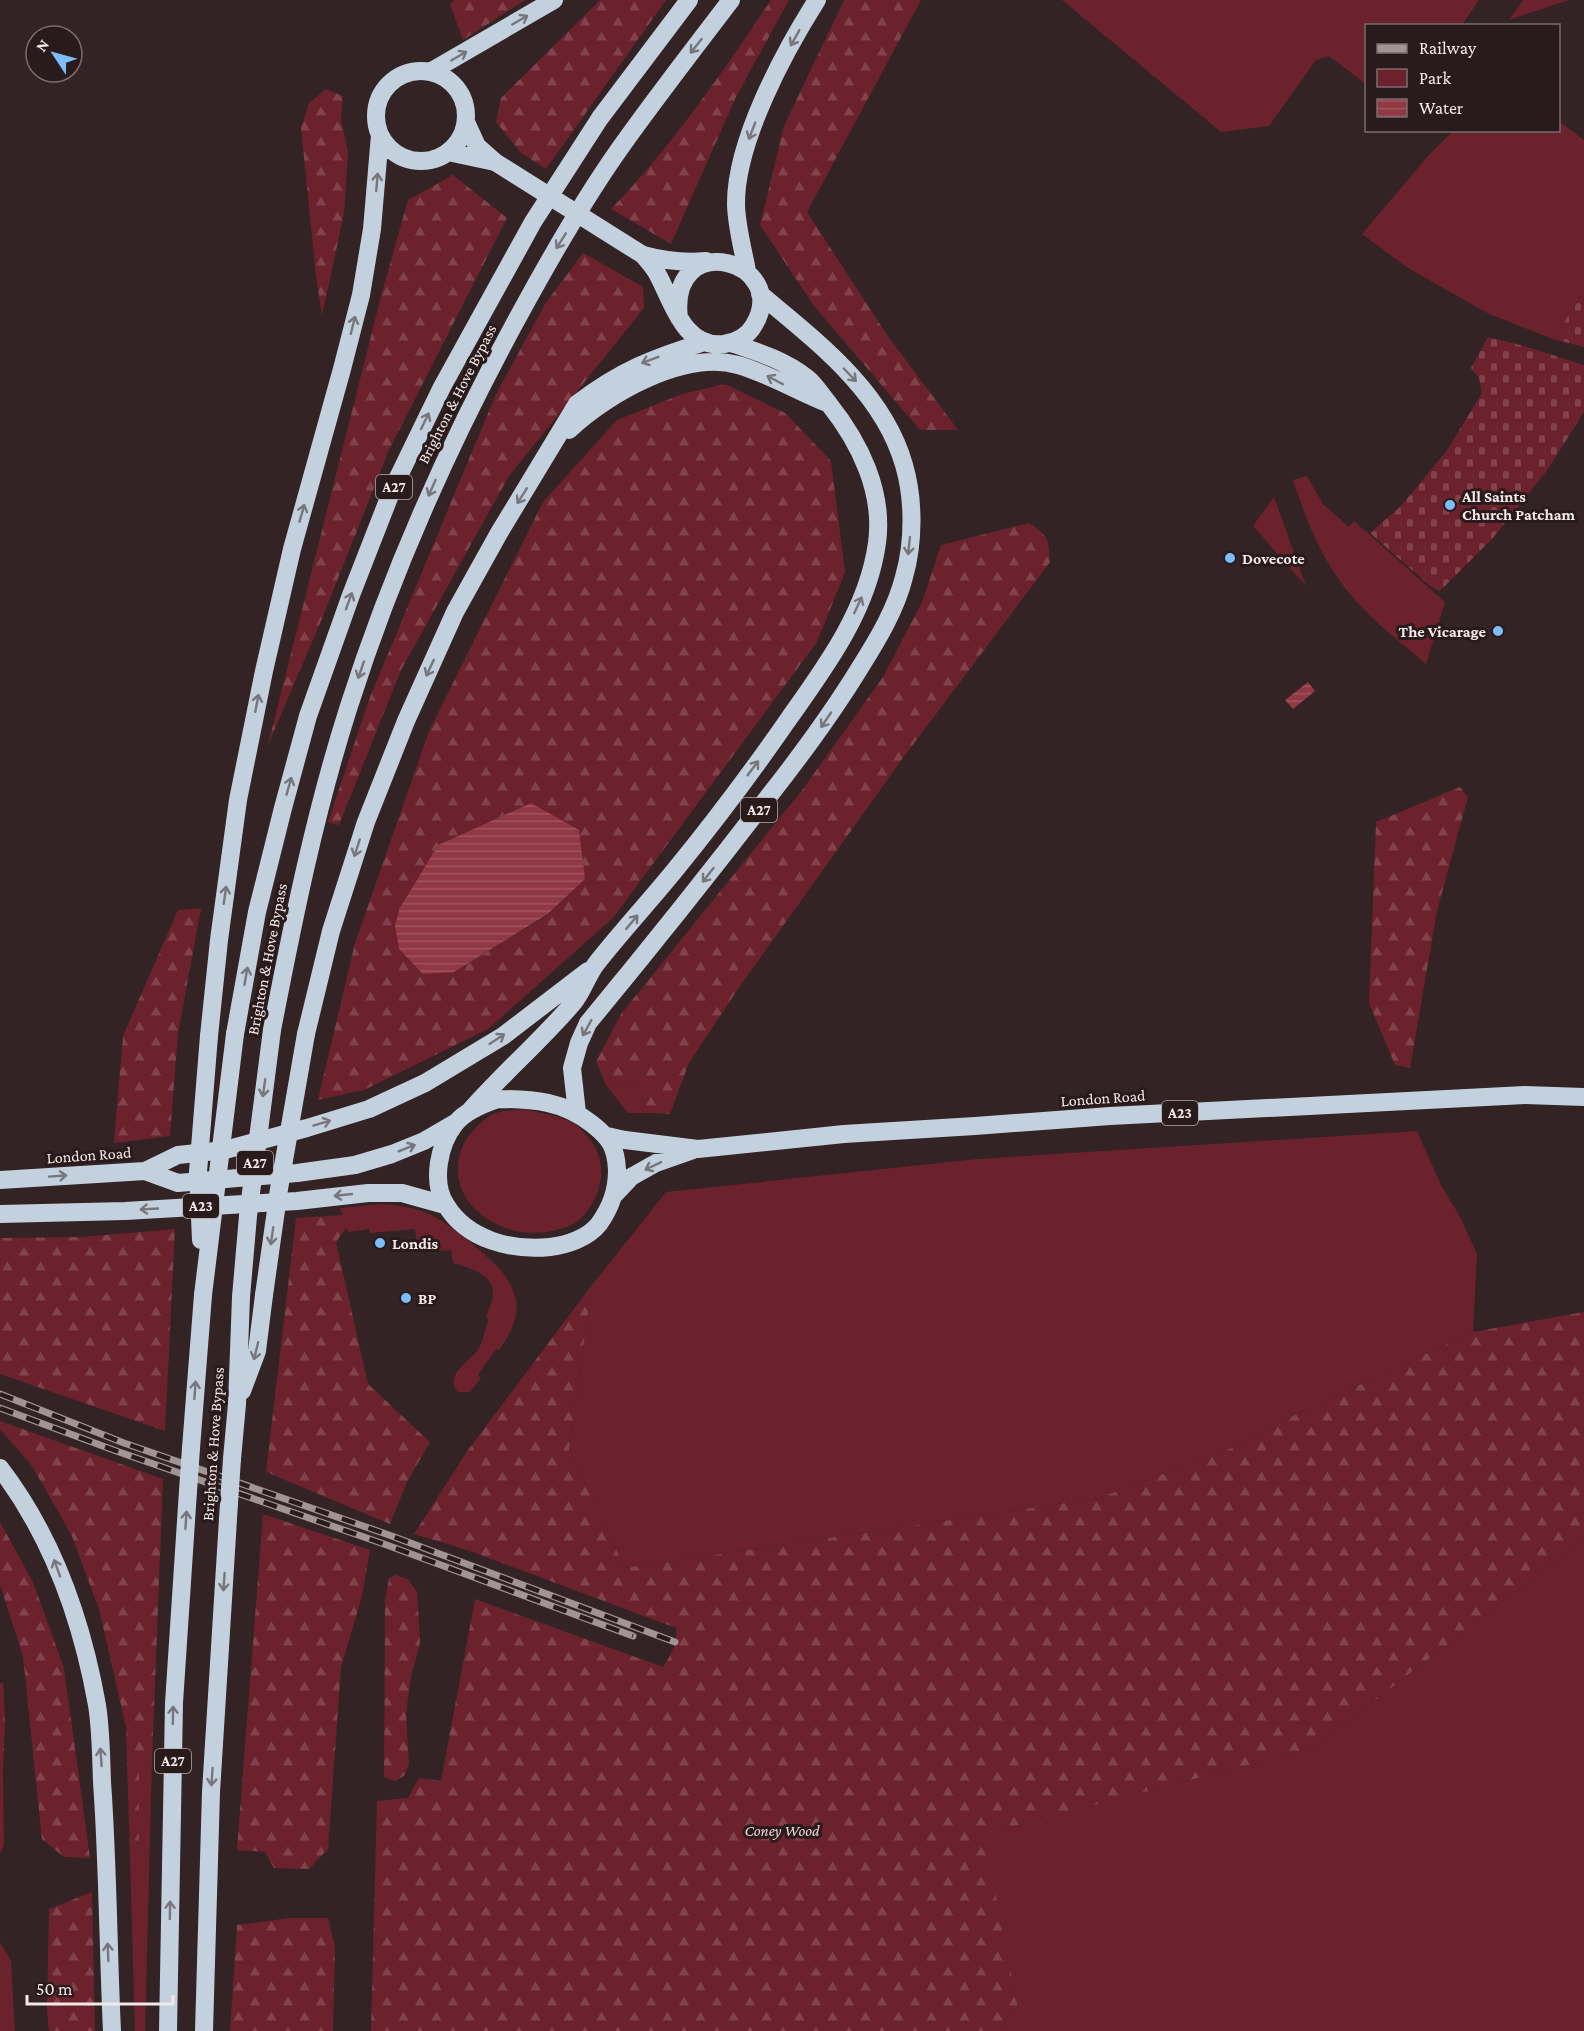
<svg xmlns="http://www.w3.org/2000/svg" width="1584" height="2031" font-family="'Crimson Pro',serif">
	<defs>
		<pattern id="forest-firs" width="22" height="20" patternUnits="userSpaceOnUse" patternTransform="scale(1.5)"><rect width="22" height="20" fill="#6b222d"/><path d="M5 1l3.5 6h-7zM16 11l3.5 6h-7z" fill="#81424b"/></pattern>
		<pattern id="cemetery-stones" width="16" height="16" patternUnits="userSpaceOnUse" patternTransform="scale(1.5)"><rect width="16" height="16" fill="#6b222d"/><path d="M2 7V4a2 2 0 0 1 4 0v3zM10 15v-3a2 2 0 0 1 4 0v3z" fill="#81424b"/></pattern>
		<pattern id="water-rules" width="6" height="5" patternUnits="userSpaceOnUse" patternTransform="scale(1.5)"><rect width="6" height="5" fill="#903844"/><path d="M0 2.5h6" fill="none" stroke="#a0555f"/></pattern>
	</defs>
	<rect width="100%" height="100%" fill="#332324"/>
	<path fill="#6b222d" d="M 1062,0 L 1479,0 L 1462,25 L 1366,26 L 1366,84 L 1329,56 L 1316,60 L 1269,126 L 1221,132 Z
		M 1523,0 L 1569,0 L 1509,20 Z
		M 1559,121 L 1584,140 L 1584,292 L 1553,339 L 1489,314 L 1408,268 L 1362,234 L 1427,157 L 1453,131 L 1558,130 Z
		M 1307,476 L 1323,504 L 1349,527 L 1354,521 L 1445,602 L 1426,664 C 1398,640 1367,617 1345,588 C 1320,555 1305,518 1293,480 Z
		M 1274,497 L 1306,586 L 1253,526 Z
		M 636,1080 L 649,1113 L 628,1113 L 606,1085 Z
		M 523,1109 C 541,1113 558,1115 575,1124 C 580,1127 584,1133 588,1137 C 608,1160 604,1193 584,1215 C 576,1225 564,1228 552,1231 C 514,1240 463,1217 458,1175 C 457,1161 460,1148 468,1137 C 476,1127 484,1118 496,1113 C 504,1110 514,1111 523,1109 Z
		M 1417,1131 L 1441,1185 L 1459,1215 L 1477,1254 L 1473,1332 L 1276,1424 L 1232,1448 L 1099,1498 L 625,1568 L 569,1450 L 592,1285 L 666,1192 L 978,1159 Z
		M 381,1204 C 397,1205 412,1207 427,1213 C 445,1220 496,1261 506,1277 C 510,1283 514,1292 516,1299 C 519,1318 510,1335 499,1350 L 496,1349 L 478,1375 L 481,1378 L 470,1392 L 458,1392 C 443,1376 469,1362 477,1351 C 483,1343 485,1328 489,1319 L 486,1318 C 488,1310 493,1302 493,1294 C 494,1274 467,1267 453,1263 L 451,1250 L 418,1252 L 415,1229 L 370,1233 L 369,1229 L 348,1232 L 340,1208 Z
		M 1584,1539 L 1584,2031 L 1000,2031 L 1018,2008 L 983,1834 L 1313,1748 Z
		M 139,1760 L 152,1761 L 145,2031 L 135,2031 L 130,1860 L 139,1859 Z
		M 0,1768 L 3,1770 L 4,1845 L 0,1853 Z
		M 0,1942 L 11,1961 L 15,2031 L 0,2031 Z"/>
	<path fill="url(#forest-firs)" fill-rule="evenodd" d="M 455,0 L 525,0 L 463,40 L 450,4 Z
		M 600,0 L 666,0 L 546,169 L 521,153 L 496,122 L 501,98 Z
		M 771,0 L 789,0 L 735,99 L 671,244 L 611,209 C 672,146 722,73 771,0 Z
		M 844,0 L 921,0 L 807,212 L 887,335 L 958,430 L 920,430 L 814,306 L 760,225 L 784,126 Z
		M 326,89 L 343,96 L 341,119 L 348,152 L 344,213 L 322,316 L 316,276 L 301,128 L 309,103 Z
		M 453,175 L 507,218 L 389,450 L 321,621 L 268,745 L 381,296 L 408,200 Z
		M 583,253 L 643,287 L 644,308 L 509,476 L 401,670 L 339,825 L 328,822 L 370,697 L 496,394 L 545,304 Z
		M 725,384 L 785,413 L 831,461 L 845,572 L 817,642 L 613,918 L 488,1029 L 364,1090 L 318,1100 L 355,943 L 429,731 L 543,502 L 617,420 L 682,394 ZM 531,803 L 585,879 L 548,915 L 454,972 L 438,845 Z
		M 1029,523 C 1048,535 1049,540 1050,562 L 903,758 L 740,986 L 689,1063 L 670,1114 L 649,1113 L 636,1080 L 606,1085 L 596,1062 L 621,1014 L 803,789 L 883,677 L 922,602 L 941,545 Z
		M 1460,787 L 1468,797 L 1437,911 L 1410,1068 L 1395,1065 L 1369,1003 L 1376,822 Z
		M 201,908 L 178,1033 L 170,1136 L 114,1143 L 123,1036 L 178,910 Z
		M 343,1215 L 347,1227 L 336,1242 L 368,1384 L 430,1442 L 407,1482 L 390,1524 L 266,1472 L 296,1218 Z
		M 175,1229 L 165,1431 L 0,1374 L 0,1238 L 82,1237 Z
		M 592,1285 L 569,1450 L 625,1568 L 1099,1498 L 1232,1448 L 1276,1424 L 1473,1332 L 1584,1312 L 1584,1539 L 1313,1748 L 984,1834 L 1018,2008 L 1000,2031 L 371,2031 L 377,1801 L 408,1798 L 419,1778 L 441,1781 L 475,1599 L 663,1667 C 671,1655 678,1642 676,1628 L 467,1550 L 414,1534 L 468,1450 Z
		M 0,1421 L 163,1479 L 152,1761 L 139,1760 L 139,1859 L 130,1860 L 126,1727 L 99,1609 L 71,1534 L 32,1466 L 0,1429 Z
		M 263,1514 L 370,1550 L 362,1596 L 341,1667 L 328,1849 L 309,1869 L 274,1868 L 265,1852 L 237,1850 Z
		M 0,1522 L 33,1582 L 64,1668 L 90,1858 L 64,1857 L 42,1839 L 23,1656 L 0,1585 Z
		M 395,1575 L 408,1579 L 417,1592 L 420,1643 L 411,1677 L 406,1714 L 409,1764 L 404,1776 L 395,1781 L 384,1777 L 385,1601 L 389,1578 Z
		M 0,1683 L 3,1683 L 5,1722 L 3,1770 L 0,1768 Z
		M 92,1892 L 95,2031 L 49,2031 L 47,2007 L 49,1909 Z
		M 290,1918 L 328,1918 L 335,1947 L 333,2031 L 230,2031 L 237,1925 Z"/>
	<path fill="url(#cemetery-stones)" d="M 1584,292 L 1584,347 L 1553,339 Z
		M 1488,337 L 1524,346 L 1584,365 L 1584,412 L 1548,469 L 1493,538 L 1440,591 L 1430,586 L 1370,533 L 1401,506 L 1448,449 L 1482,393 L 1479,378 L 1471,368 Z"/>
	<path fill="url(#water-rules)" d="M 1308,682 L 1315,691 L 1293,709 L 1285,700 Z
		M 531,803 L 579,830 L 585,879 L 548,914 L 454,972 L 423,974 L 399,949 L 395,925 L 400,908 L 438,845 Z"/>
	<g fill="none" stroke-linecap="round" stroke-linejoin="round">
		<path stroke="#c3d1de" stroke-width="18" d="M376 116a45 45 0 1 1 90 0a45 45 0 1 1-90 0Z
			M 430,72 L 554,0
			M 466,122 L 477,146 L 495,162
			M 448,152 L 495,162
			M 643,255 C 649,262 655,268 659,277 C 673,304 685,349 724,344 C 736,342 748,336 754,325 C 792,261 668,226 679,318
			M 643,255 C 665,261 683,263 706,261
			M 747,271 C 743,249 736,225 736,203 C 736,141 784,52 817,0
			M 569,430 C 607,394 684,350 738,365 C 769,374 797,391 827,403
			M 272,1030 C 293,921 315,812 349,706 C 393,568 453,435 523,308 C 552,255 583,201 618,151 C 654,100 693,50 731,0
			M 235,1034 L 257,912 L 283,808 L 308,716 L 351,595 L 392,490 L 442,387 L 533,222 L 600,118 L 689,0
			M 306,1034 L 331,931 L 366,822 L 406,721 L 455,612 L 499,533 L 577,404 C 620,371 655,357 705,342
			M 209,1036 L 219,940 L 238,800 L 264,671 L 292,549 L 342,369 L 361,295 L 372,229 L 380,135
			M 498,1099 C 534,1099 563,1101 592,1124 C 610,1138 616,1147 617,1170 C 617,1191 611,1207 599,1224 C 588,1238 567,1245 550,1247 C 512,1251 467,1240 446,1205 C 431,1182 439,1144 455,1124 C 465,1111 483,1104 498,1099 Z
			M 469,1112 C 502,1074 541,1041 574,1002 C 583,991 587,976 596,964 C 621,932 649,902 675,870 C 715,821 754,769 790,717 C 827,665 868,609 877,543 C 884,492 860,443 829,404 C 822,396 815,384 807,378 C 784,360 758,352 731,343
			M 577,1113 L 572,1068 L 579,1043 L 588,1023 C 650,948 710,873 769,796 C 802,754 833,712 861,666 C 878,639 896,609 904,577 C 914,542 914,499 904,465 C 883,391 816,341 760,294
			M 607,1136 L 625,1140 L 698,1149 L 844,1134 L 975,1126 L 1110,1116 L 1525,1095 L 1584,1097
			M 145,1171 L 178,1155 L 225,1150 L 307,1128 L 369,1109 L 425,1083 L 503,1036 L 588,971
			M 0,1180 L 145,1171 L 178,1183 L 297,1173 L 355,1165 L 392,1154 L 424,1141 L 455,1123
			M 615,1194 L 631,1177 L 656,1163 L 693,1150
			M 0,1214 L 125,1211 L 297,1201 L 368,1193 L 402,1193 L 445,1205
			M 242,1391 L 257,1351 L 264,1295
			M 191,1448 L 203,1295
			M 232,1459 L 237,1404 L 241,1297
			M 0,1468 C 52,1536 82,1621 97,1705 C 101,1730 101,1756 102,1782 C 108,1865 108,1948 112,2031
			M 168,2031 L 174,1703 L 188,1491
			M 204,2031 L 211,1792 L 229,1503"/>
		<g stroke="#a09494" stroke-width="7">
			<path id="rail" d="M 0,1394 L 124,1443 L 389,1535 L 675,1642
				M 0,1408 L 119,1452 L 384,1544 L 633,1636"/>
		</g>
		<use href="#rail" stroke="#291a1b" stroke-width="4.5" stroke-dasharray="14" stroke-linecap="butt"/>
		<path stroke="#c3d1de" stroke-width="18" d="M 495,162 L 643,255
			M 201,1240 L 198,1172 L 209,1036
			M 203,1295 L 235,1034
			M 264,1295 L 279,1189 L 306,1034
			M 241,1297 L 248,1216 L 272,1030
			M 188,1491 L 191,1448
			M 229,1503 L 232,1459"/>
	</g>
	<defs><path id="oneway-shaft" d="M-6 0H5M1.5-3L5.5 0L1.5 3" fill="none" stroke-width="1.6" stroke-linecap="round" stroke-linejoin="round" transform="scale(1.5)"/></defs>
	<g stroke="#76767c">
		<use href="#oneway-shaft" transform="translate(520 20) rotate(-30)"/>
		<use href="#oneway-shaft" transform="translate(795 38) rotate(119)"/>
		<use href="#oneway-shaft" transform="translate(696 46) rotate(128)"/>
		<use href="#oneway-shaft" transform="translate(459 56) rotate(-30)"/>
		<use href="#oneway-shaft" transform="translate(752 131) rotate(111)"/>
		<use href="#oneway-shaft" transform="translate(377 182) rotate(-85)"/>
		<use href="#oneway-shaft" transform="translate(561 241) rotate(122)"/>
		<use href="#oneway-shaft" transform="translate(353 325) rotate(-76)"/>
		<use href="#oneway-shaft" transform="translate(650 360) rotate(159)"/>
		<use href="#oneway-shaft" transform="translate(850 375) rotate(46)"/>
		<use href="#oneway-shaft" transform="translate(775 380) rotate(-152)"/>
		<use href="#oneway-shaft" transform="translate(425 421) rotate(-64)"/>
		<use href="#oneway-shaft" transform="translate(432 488) rotate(114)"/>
		<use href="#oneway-shaft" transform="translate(522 496) rotate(122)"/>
		<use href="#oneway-shaft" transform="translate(302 513) rotate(-74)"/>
		<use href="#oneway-shaft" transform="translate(909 546) rotate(96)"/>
		<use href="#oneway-shaft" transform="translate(349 601) rotate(-70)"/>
		<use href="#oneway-shaft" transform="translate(858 605) rotate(-65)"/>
		<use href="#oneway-shaft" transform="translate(430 668) rotate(115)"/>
		<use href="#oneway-shaft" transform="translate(361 670) rotate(109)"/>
		<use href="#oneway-shaft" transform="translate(257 703) rotate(-79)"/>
		<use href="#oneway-shaft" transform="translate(826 720) rotate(124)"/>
		<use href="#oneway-shaft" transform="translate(753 768) rotate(-53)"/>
		<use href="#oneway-shaft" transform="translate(289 786) rotate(-74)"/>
		<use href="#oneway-shaft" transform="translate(357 848) rotate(108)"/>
		<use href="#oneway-shaft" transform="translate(708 875) rotate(128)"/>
		<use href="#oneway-shaft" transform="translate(225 895) rotate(-82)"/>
		<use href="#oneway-shaft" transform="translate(632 922) rotate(-50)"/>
		<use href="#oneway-shaft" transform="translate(246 976) rotate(-80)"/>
		<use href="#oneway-shaft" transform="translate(587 1028) rotate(119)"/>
		<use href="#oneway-shaft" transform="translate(497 1039) rotate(-33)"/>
		<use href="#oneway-shaft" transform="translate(264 1088) rotate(98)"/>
		<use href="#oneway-shaft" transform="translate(322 1123) rotate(-17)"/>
		<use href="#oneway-shaft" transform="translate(407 1148) rotate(-22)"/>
		<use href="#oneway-shaft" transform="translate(653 1166) rotate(154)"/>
		<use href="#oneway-shaft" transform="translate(58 1176) rotate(-4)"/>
		<use href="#oneway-shaft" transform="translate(343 1195) rotate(174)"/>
		<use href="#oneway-shaft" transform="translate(149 1209) rotate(177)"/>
		<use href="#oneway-shaft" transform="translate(272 1236) rotate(98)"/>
		<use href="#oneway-shaft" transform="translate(256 1351) rotate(104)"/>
		<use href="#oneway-shaft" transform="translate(195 1390) rotate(-86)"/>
		<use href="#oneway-shaft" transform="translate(186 1520) rotate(-86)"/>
		<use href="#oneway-shaft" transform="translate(57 1568) rotate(-110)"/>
		<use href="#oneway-shaft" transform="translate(224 1582) rotate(94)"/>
		<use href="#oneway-shaft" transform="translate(173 1715) rotate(-89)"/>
		<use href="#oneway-shaft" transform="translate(101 1757) rotate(-94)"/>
		<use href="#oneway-shaft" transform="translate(212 1777) rotate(94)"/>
		<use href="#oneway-shaft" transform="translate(170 1910) rotate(-89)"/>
		<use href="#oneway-shaft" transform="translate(108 1952) rotate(-92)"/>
	</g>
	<g fill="#7cbef9" stroke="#291a1b" stroke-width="2">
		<circle cx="1450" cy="505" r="6"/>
		<circle cx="1230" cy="558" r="6"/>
		<circle cx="1498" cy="631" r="6"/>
		<circle cx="380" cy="1243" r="6"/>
		<circle cx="406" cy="1298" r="6"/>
	</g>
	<g text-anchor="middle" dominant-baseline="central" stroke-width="6" stroke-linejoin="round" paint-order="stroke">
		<g fill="#291a1b" stroke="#b6abab" stroke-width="1.5">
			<rect x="376" y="475" width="36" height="24" rx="4.5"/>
			<rect x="741" y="798" width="36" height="24" rx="4.5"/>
			<rect x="1162" y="1101" width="36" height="24" rx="4.5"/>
			<rect x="237" y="1151" width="36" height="24" rx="4.5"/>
			<rect x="183" y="1194" width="36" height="24" rx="4.5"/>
			<rect x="155" y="1749" width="36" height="24" rx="4.5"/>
		</g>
		<g font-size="15" font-weight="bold" fill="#f3e9e9">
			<text x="394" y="487">A27</text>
			<text x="759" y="810">A27</text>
			<text x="1180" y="1113">A23</text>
			<text x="255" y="1163">A27</text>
			<text x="201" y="1206">A23</text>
			<text x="173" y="1761">A27</text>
		</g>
		<g font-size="16" fill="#f3e9e9" stroke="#291a1b">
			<text transform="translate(457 394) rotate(-63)">Brighton &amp; Hove Bypass</text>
			<text transform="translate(267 959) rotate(-79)">Brighton &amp; Hove Bypass</text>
			<text transform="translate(1103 1098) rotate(-4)">London Road</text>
			<text transform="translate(89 1155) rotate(-4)">London Road</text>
			<text transform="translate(213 1444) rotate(-86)">Brighton &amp; Hove Bypass</text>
		</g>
		<g font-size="16" font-weight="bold" fill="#f3e9e9" stroke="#291a1b" text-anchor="start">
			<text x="1462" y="496">All Saints<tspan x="1462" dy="18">Church Patcham</tspan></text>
			<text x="1242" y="558">Dovecote</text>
			<text x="1486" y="631" text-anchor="end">The Vicarage</text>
			<text x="392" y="1243">Londis</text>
			<text x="418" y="1298">BP</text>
		</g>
		<g font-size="16" font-style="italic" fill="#edd3d4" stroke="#291a1b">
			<text x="782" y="1830">Coney Wood</text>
		</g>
	</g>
	<rect x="1365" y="24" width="195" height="108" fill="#291a1b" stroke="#7a6d6d" stroke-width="1.5"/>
	<rect x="1377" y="44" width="30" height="9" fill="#a09494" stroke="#7a6d6d" stroke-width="1.5"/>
	<text x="1419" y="54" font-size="18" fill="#f3e9e9">Railway</text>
	<rect x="1377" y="69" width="30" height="18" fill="#6b222d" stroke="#7a6d6d" stroke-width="1.5"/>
	<text x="1419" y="84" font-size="18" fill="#f3e9e9">Park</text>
	<rect x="1377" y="99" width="30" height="18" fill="url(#water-rules)" stroke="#7a6d6d" stroke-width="1.5"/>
	<text x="1419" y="114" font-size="18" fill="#f3e9e9">Water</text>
	<g transform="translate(54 54) rotate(306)"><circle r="28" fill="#291a1b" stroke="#7a6d6d" stroke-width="1.5"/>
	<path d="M0-4.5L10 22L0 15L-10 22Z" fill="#7cbef9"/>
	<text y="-9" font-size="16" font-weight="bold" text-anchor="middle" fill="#f3e9e9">N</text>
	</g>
	<path d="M27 1995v9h146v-9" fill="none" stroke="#f3e9e9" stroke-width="3"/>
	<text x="36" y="1995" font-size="18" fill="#f3e9e9" stroke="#291a1b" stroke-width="4.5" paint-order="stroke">50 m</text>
</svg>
